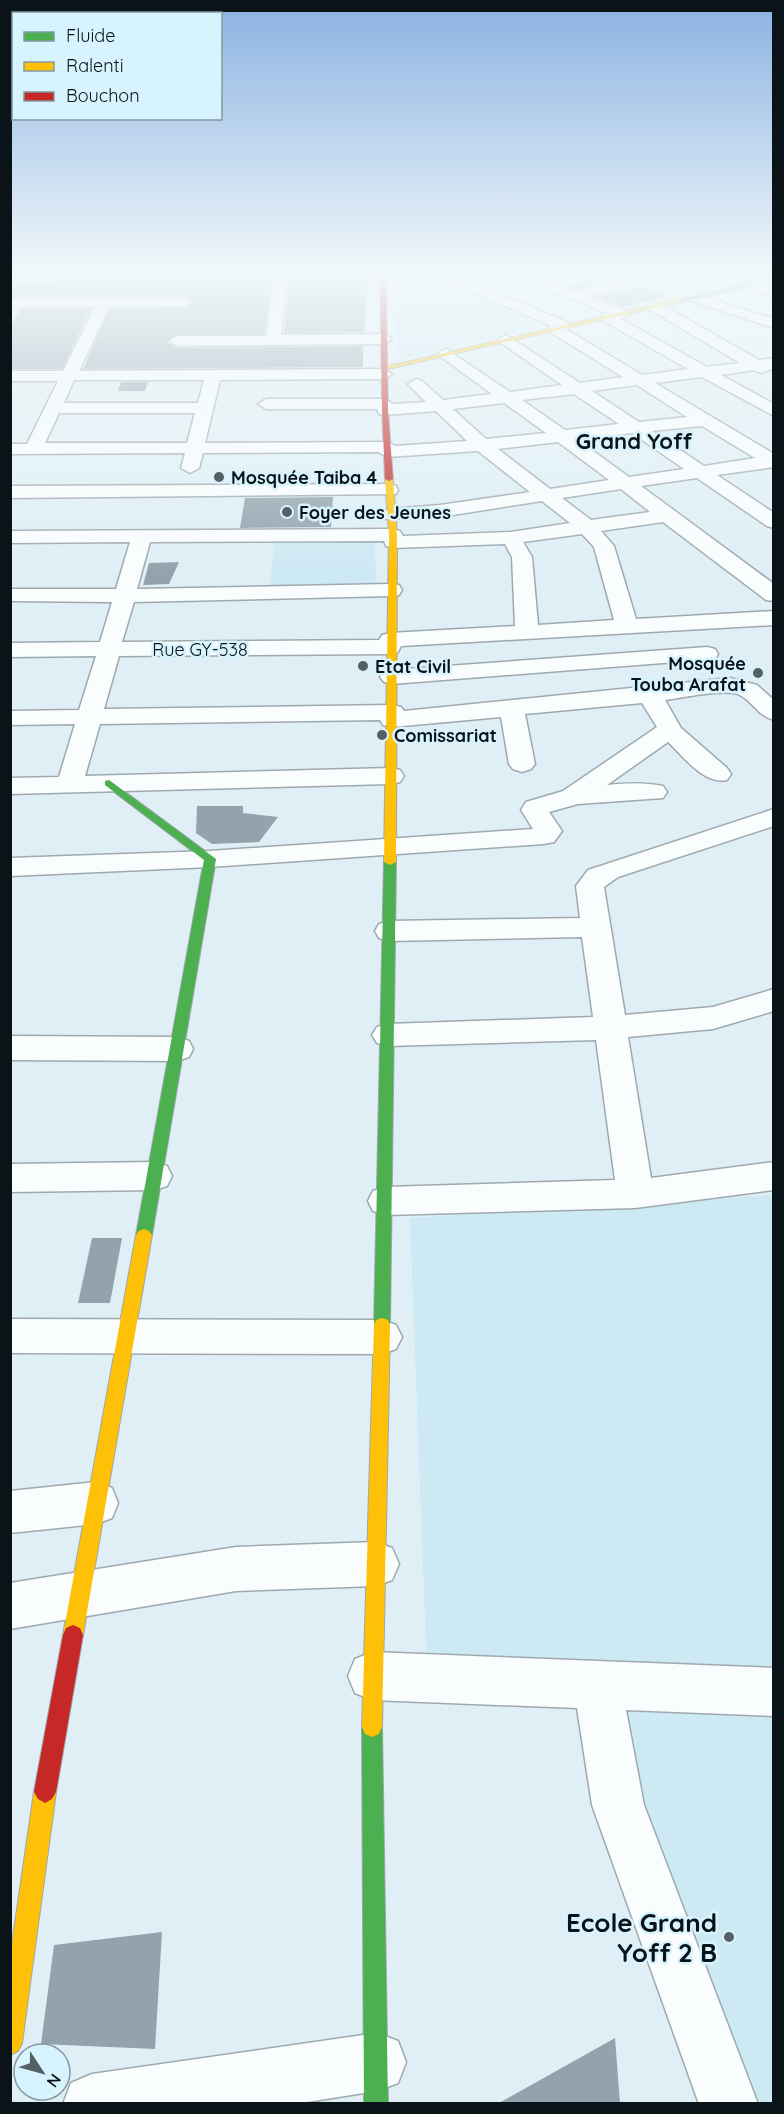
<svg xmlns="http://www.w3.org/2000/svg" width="784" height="2114" font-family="Quicksand,sans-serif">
	<rect width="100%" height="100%" fill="#dfeff5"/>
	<path fill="#cde9f3" d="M 431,278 L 548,325 L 398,360 L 393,279 Z
		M 275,538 L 375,538 L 376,583 L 270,585 Z
		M 773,1195 L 773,1679 L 427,1674 L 410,1218 Z
		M 622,1706 L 773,1716 L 773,2103 L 747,2103 L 620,1770 Z"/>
	<path fill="#92a3ad" d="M 272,277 L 264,334 L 177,334 L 167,342 L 177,348 L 363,346 L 363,367 L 83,369 L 110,309 L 185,308 L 194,301 L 185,296 L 10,297 L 10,283 L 58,283 L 67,278 Z
		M 290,277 L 368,277 L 364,332 L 284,333 Z
		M 597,277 L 616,279 L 574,289 L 568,286 Z
		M 640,287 L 669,296 L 622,307 L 595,297 Z
		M 20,309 L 91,309 L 62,369 L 10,369 L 10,327 Z
		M 121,382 L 148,382 L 145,391 L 118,391 Z
		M 333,497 L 331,527 L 240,528 L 245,498 Z
		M 179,562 L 169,584 L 143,585 L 149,563 Z
		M 197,806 L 243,806 L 243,813 L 278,817 L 259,842 L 212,844 L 196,833 Z
		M 92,1238 L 122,1238 L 110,1303 L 78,1303 Z
		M 162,1932 L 155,2049 L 41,2044 L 54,1945 Z
		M 615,2038 L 620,2103 L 499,2103 Z"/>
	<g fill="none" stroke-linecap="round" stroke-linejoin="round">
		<g stroke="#9ea9ae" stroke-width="3">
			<path id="street" d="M 10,277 L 65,277 L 58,281 L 10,281 Z
				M 274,277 L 288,277 L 281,335 L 384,334 L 392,339 L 384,344 L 177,346 L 169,341 L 177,336 L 266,336 Z
				M 439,277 L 458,277 L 569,323 L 571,326 L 567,330 L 642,375 L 688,369 L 602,320 L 600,317 L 606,313 L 519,277 L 538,277 L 574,291 L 637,277 L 662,277 L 660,280 L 587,296 L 626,311 L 628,314 L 626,317 L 619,318 L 707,367 L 740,363 L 649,309 L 649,303 L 659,303 L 759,360 L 774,358 L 774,368 L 761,373 L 754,370 L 721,375 L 774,404 L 774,416 L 702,377 L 655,383 L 774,454 L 774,467 L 717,475 L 774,513 L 774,528 L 767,526 L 697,478 L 641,486 L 774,584 L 774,601 L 766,600 L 663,522 L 601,531 L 614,546 L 636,619 L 774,611 L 774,625 L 401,646 L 398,652 L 390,654 L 119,656 L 104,709 L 392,705 L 401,707 L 404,711 L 730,678 L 757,685 L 774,700 L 774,720 C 758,716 753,702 740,695 C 726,688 682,698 665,700 L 681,728 L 727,768 L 731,774 L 727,780 C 704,785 684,757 668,742 L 607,785 C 626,783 644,782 663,786 L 667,792 L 663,798 L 578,804 L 549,812 L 562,831 L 554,842 L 544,844 L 210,867 L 10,876 L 10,858 L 210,851 L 533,829 L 521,810 L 526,802 L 563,791 L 657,727 L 642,703 L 525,714 L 535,764 L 531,769 L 522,772 L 513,769 L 509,764 L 501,717 L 392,727 L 383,725 L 380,720 L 100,724 L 85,776 L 391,768 L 400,770 L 404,776 L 400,782 L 391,784 L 10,794 L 10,778 L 59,777 L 75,724 L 10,725 L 10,711 L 79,710 L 96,656 L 10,657 L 10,643 L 100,642 L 112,602 L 10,601 L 10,589 L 116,589 L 130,542 L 10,543 L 10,531 L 393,529 L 400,531 L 403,536 L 511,532 L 570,523 L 542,501 L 440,517 L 384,519 L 381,515 L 384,511 L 391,509 L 440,505 L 530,492 L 478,451 L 387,457 L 378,452 L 203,453 L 199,468 L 190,473 L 181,468 L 185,453 L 10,454 L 10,444 L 27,444 L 58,381 L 10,381 L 10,371 L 63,371 L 95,307 L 10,307 L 10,299 L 185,298 L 192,302 L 185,306 L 109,307 L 79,371 L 384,369 L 392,374 L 384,379 L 220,380 L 205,443 L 387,442 L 395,446 L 467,441 L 436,411 L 385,415 L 379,414 L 377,409 L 266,409 L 258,404 L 266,399 L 385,399 L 393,404 L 426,402 L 408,384 L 416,379 L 422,381 L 443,400 L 492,394 L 441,357 L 438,354 L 441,351 L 446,349 L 510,392 L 562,385 L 501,343 L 498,340 L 506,335 L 580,383 L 623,377 L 550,332 L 548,329 L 551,326 ZM 74,380 L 204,380 L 198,403 L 64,403 ZM 637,385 L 687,417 L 639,422 L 592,391 ZM 574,394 L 619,424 L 565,430 L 522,400 ZM 504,403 L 546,433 L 486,439 L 453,409 ZM 59,413 L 195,413 L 187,443 L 45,443 ZM 702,426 L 755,458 L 704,466 L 652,431 ZM 632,433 L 684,469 L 629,477 L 578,440 ZM 558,442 L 609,480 L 550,489 L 498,449 ZM 621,489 L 650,512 L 591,520 L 562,498 ZM 582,534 L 594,547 L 614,620 L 538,625 L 532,557 L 523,542 ZM 384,541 L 386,546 L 393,548 L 505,544 L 512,557 L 515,626 L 390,633 L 382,635 L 379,640 L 122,642 L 134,602 L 391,596 L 399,595 L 402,590 L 399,585 L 391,584 L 137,589 L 150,542 Z
				M 751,280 L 774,289 L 774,299 L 746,287 L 744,284 Z
				M 694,293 L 774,319 L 774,328 L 689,300 L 689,294 Z
				M 389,484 L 396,486 L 398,490 L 396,494 L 10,498 L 10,486 Z
				M 707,647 L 715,649 L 718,654 L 715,659 L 392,684 L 384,682 L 380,677 L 384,672 L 392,670 Z
				M 774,809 L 774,826 L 618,877 L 604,887 L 625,1015 L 713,1007 L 774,989 L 774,1011 L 713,1029 L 628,1037 L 651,1178 L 774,1162 L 774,1190 L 635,1208 L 386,1215 L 373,1211 L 368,1201 L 373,1191 L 386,1187 L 615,1180 L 596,1040 L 388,1046 L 377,1043 L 372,1035 L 377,1027 L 388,1024 L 593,1017 L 582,937 L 390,941 L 379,938 L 375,931 L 379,924 L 390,921 L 580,918 L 576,886 L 588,870 Z
				M 10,1036 L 177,1037 L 189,1041 L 193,1049 L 189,1057 L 177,1061 L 10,1060 Z
				M 154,1162 L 167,1166 L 172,1176 L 167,1186 L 154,1190 L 10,1192 L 10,1164 Z
				M 10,1319 L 382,1320 L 396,1325 L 402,1337 L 396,1349 L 382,1354 L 10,1353 Z
				M 96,1482 L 112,1488 L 118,1503 L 112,1518 L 96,1524 L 10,1533 L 10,1491 Z
				M 376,1542 L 392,1548 L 399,1564 L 392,1580 L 376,1586 L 236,1591 L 10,1629 L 10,1583 L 236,1547 Z
				M 372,1652 L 774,1668 L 774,1716 L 626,1710 L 644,1805 L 758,2104 L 699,2104 L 592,1805 L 577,1708 L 372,1700 L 355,1693 L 348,1676 L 355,1659 Z
				M 377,2033 L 398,2041 L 406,2062 L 398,2083 L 377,2091 L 294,2104 L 63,2104 L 71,2083 L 92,2074 Z"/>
		</g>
		<g stroke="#9ea9ae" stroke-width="2">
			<path id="fast" d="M 774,277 L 774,281 L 678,303 L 675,301 Z
				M 109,780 L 216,859 L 152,1235 L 149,1239 L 144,1241 L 139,1239 L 136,1235 L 204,860 L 105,785 L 105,781 Z
				M 390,859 L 396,862 L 390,1325 L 388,1330 L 382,1332 L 376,1330 L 374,1325 L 384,862 Z
				M 372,1717 L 379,1720 L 382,1727 L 388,2104 L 364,2104 L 362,1727 L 365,1720 Z"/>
		</g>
		<g stroke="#9ea9ae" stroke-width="2">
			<path id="slow" d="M 678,299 L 680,302 L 384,370 L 381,368 Z
				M 389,477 L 393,479 L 397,535 L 396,862 L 390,865 L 384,862 L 389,535 L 385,479 Z
				M 144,1229 L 149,1231 L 152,1235 L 83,1635 L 80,1642 L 73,1645 L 66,1642 L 63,1635 L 136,1235 L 139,1231 Z
				M 382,1318 L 388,1320 L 390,1325 L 382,1727 L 379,1734 L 372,1737 L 365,1734 L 362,1727 L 374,1325 L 376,1320 Z
				M 45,1781 L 52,1785 L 56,1792 L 22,2043 L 18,2051 L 10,2055 L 10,1958 L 34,1792 L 38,1785 Z"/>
		</g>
		<g stroke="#9ea9ae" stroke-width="2">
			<path id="jam" d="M 380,277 L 386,277 L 388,410 L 393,479 L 389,481 L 385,479 L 382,410 Z
				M 73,1625 L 80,1628 L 83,1635 L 56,1792 L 52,1799 L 45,1803 L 38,1799 L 34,1792 L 63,1635 L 66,1628 Z"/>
		</g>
		<use href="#street" fill="#fafdfe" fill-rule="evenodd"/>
		<use href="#fast" fill="#4caf50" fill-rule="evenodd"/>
		<use href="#slow" fill="#ffc107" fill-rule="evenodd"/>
		<use href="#jam" fill="#c62828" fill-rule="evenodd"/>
	</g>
	<linearGradient id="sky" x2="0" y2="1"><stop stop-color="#8bb2e2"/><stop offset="0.48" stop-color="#f1f8fa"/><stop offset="1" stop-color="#f1f8fa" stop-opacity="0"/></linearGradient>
	<rect width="784" height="573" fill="url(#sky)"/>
	<g fill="#556065" stroke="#d7f3fd" stroke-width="2">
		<circle cx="219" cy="477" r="6"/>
		<circle cx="287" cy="512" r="6"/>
		<circle cx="363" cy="666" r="6"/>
		<circle cx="758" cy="673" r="6"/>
		<circle cx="382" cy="735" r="6"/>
		<circle cx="729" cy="1937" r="6"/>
	</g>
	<g text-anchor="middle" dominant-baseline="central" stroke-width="5" stroke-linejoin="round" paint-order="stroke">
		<g font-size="18" font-weight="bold" fill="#0a1317" stroke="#d7f3fd" text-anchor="start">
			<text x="231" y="477">Mosquée Taiba 4</text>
			<text x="299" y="512">Foyer des Jeunes</text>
			<text x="746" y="663" text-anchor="end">Mosquée<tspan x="746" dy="21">Touba Arafat</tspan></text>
			<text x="375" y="666">Etat Civil</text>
			<text x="394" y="735">Comissariat</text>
		</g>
		<g font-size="18" fill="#0a1317" stroke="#d7f3fd">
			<text x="200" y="649">Rue GY-538</text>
		</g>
		<g font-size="22" font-weight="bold" fill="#0a1317" stroke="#d7f3fd">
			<text x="634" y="441">Grand Yoff</text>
		</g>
		<g font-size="26" font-weight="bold" fill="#0a1317" stroke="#d7f3fd" text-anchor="end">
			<text x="717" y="1922">Ecole Grand<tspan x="717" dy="30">Yoff 2 B</tspan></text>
		</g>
	</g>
	<rect width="784" height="2114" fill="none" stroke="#0a1317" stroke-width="24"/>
	<rect x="12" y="12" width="210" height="108" fill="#d7f3fd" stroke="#8599a1" stroke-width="1.5"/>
	<rect x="24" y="32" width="30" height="9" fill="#4caf50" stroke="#8599a1" stroke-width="1.5"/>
	<text x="66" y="42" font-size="18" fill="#0a1317">Fluide</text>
	<rect x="24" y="62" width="30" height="9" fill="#ffc107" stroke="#8599a1" stroke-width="1.5"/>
	<text x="66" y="72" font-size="18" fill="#0a1317">Ralenti</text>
	<rect x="24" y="92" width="30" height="9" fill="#c62828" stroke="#8599a1" stroke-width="1.5"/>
	<text x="66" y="102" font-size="18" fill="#0a1317">Bouchon</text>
	<g transform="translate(42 2072) rotate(126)"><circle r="28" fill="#d7f3fd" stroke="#8599a1" stroke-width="1.5"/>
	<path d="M0-4.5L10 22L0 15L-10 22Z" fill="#556065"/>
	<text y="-9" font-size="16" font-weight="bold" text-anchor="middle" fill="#0a1317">N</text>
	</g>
</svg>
